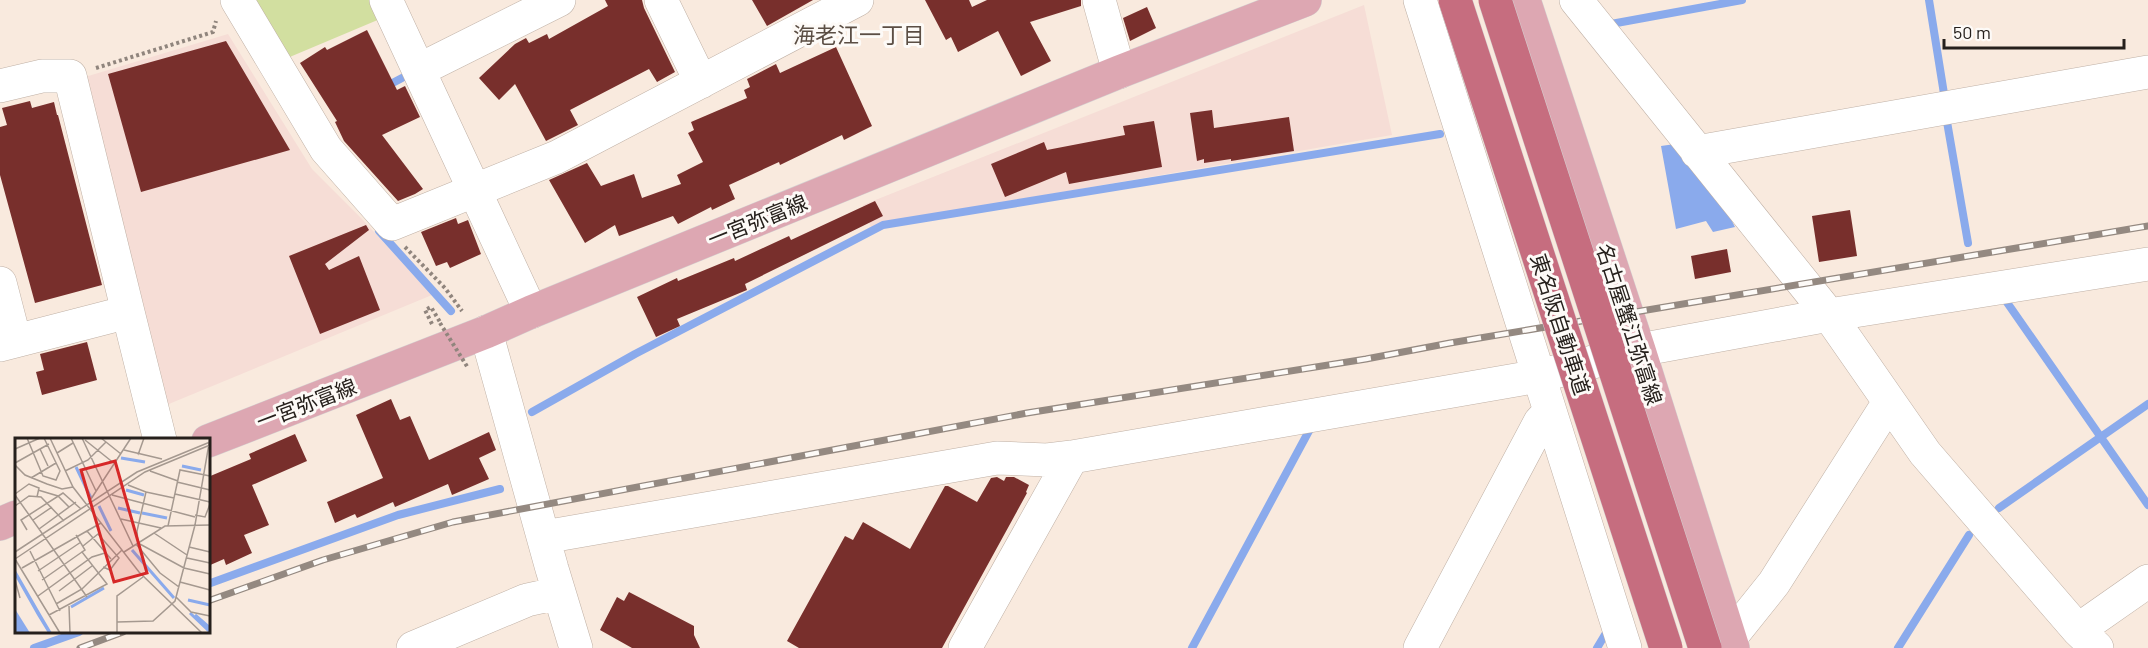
<svg xmlns="http://www.w3.org/2000/svg" width="2148" height="648" font-family="Barlow,'Noto Sans JP',sans-serif">
	<rect width="100%" height="100%" fill="#f9eade"/>
	<path fill="#f6ddd6" d="M 1364,5 L 1392,135 L 882,223 L 871,228 L 863,205 Z
		M 228,34 L 312,169 L 362,219 L 432,295 L 164,406 L 85,77 Z"/>
	<path fill="#d2dfa0" d="M 251,0 L 371,0 L 380,19 L 285,59 Z"/>
	<path fill="#8aaaec" d="M 1675,144 L 1730,217 L 1735,227 L 1713,232 L 1706,221 L 1676,229 L 1661,146 Z"/>
	<g fill="none" stroke-linecap="round" stroke-linejoin="round">
		<path stroke="#8aaaec" stroke-width="8" d="M 1929,0 L 1945,100
			M 1611,24 L 1742,0
			M 385,87 L 402,78
			M 1946,116 L 1968,243
			M 379,231 L 451,311
			M 2006,301 L 2148,505
			M 532,412 L 635,354 L 883,225 L 1440,134
			M 1999,508 L 2148,404
			M 208,584 L 398,515 L 500,489
			M 34,648 L 79,632
			M 1192,648 L 1310,429
			M 1597,648 L 1606,633
			M 1898,648 L 1969,535"/>
	</g>
	<path fill="#782f2c" d="M 605,0 L 642,0 L 644,8 L 675,72 L 657,82 L 649,69 L 570,110 L 578,125 L 546,141 L 515,84 L 499,100 L 479,78 L 515,44 L 526,38 L 529,43 L 547,34 L 549,39 L 608,6 Z
		M 752,0 L 813,0 L 767,26 Z
		M 925,0 L 969,0 L 972,7 L 987,0 L 1081,0 L 1081,6 L 1030,22 L 1051,61 L 1021,76 L 998,31 L 958,52 L 951,37 L 946,40 Z
		M 1147,7 L 1156,28 L 1130,41 L 1123,18 Z
		M 367,30 L 397,90 L 405,86 L 420,117 L 382,135 L 423,189 L 415,194 L 398,201 L 344,141 L 335,122 L 337,121 L 300,63 L 325,47 L 327,50 Z
		M 226,41 L 290,150 L 141,192 L 108,74 Z
		M 836,47 L 872,126 L 844,140 L 842,135 L 780,165 L 779,162 L 729,185 L 735,199 L 712,210 L 711,207 L 678,224 L 673,216 L 619,236 L 615,225 L 585,243 L 549,180 L 587,163 L 601,186 L 634,174 L 642,198 L 681,184 L 677,175 L 703,162 L 688,133 L 694,130 L 691,122 L 747,98 L 744,90 L 750,87 L 747,79 L 776,64 L 780,73 Z
		M 30,101 L 32,108 L 54,102 L 57,115 L 58,115 L 102,285 L 35,303 L 0,175 L 0,127 L 7,125 L 2,108 Z
		M 1212,110 L 1214,128 L 1289,117 L 1294,151 L 1231,161 L 1231,159 L 1204,163 L 1204,159 L 1197,161 L 1190,113 Z
		M 1154,121 L 1162,167 L 1069,184 L 1066,172 L 1005,197 L 991,164 L 1044,142 L 1047,150 L 1125,135 L 1123,126 Z
		M 875,201 L 883,216 L 745,284 L 747,290 L 677,319 L 680,326 L 656,337 L 637,297 L 677,278 L 678,281 L 734,258 L 735,261 L 789,236 L 791,240 Z
		M 1850,210 L 1857,256 L 1819,262 L 1812,216 Z
		M 456,218 L 458,224 L 468,220 L 481,254 L 450,268 L 447,262 L 436,266 L 421,232 Z
		M 366,225 L 369,230 L 325,264 L 329,270 L 359,256 L 380,310 L 320,334 L 289,256 Z
		M 1727,249 L 1731,272 L 1695,279 L 1691,256 Z
		M 87,342 L 97,380 L 42,395 L 36,372 L 44,370 L 40,354 Z
		M 391,399 L 400,420 L 410,416 L 429,460 L 489,432 L 496,450 L 479,458 L 489,479 L 452,495 L 448,484 L 395,507 L 393,502 L 357,518 L 355,514 L 335,523 L 327,502 L 383,478 L 356,415 Z
		M 295,434 L 307,461 L 252,485 L 269,525 L 244,535 L 252,553 L 226,565 L 224,559 L 208,566 L 208,477 L 251,459 L 249,454 Z
		M 997,477 L 1004,481 L 1006,477 L 1014,477 L 1029,485 L 1026,492 L 1027,493 L 942,648 L 799,648 L 787,641 L 845,536 L 853,540 L 863,522 L 910,549 L 945,486 L 948,486 L 977,502 L 991,478 Z
		M 629,592 L 694,626 L 694,635 L 700,648 L 632,648 L 600,630 L 617,597 L 624,601 Z"/>
	<g fill="none" stroke-linecap="round" stroke-linejoin="round">
		<g stroke="#bfb0a5" stroke-width="34">
			<path id="minor" d="M 237,0 L 326,149 L 392,224 L 557,157 L 857,0
				M 386,0 L 531,312
				M 661,0 L 701,82
				M 1099,0 L 1119,72
				M 1420,0 L 1625,648
				M 1576,0 L 1829,315 L 1925,453 L 2078,630 L 2097,648
				M 419,70 L 559,0
				M 0,86 L 42,76 L 70,76 L 128,312 L 0,345
				M 1697,152 L 2148,72
				M 0,283 L 15,341
				M 128,312 L 160,440
				M 486,332 L 552,569 L 576,648
				M 544,537 L 997,458 L 1047,460 L 1072,457 L 1539,376 L 1639,350 L 1829,315 L 2148,264
				M 2078,630 L 2148,581
				M 1730,638 L 1774,583 L 1889,402
				M 413,648 L 527,600 L 559,593
				M 965,648 L 1072,457
				M 1420,648 L 1540,422 L 1550,411"/>
		</g>
		<g stroke="#d4d2d2" stroke-width="34">
			<path id="major" d="M 1524,0 L 1639,350 L 1733,648
				M 208,441 L 486,332 L 531,312 L 1119,72 L 1305,0
				M 0,524 L 16,517"/>
		</g>
		<path stroke="#90857d" stroke-width="4" stroke-dasharray="3 3" stroke-linecap="butt" d="M 96,68 L 213,32 L 216,21
			M 405,247 L 445,288 L 462,311
			M 432,324 L 425,310 L 431,307 L 440,322"/>
		<use href="#minor" stroke="#fff" stroke-width="33"/>
		<use href="#major" stroke="#dda7b2" stroke-width="33"/>
		<g stroke="#948981" stroke-width="7">
			<path id="rail" d="M 208,601 L 323,560 L 453,522 L 1027,413 L 1366,359 L 1450,343 L 2148,226
				M 80,648 L 123,632"/>
		</g>
		<use href="#rail" stroke="#fdfaf7" stroke-width="4.5" stroke-dasharray="14" stroke-linecap="butt"/>
		<g stroke="#d4d2d2" stroke-width="34" stroke-linecap="butt">
			<path id="highway-bridge" d="M 1455,0 L 1666,648
				M 1495,0 L 1705,648"/>
		</g>
		<path stroke="#90857d" stroke-width="4" stroke-dasharray="3 3" stroke-linecap="butt" d="M 440,323 L 468,368"/>
		<use href="#highway-bridge" stroke="#c66d7f" stroke-width="33"/>
	</g>
	<g text-anchor="middle" dominant-baseline="central" stroke-width="6" stroke-linejoin="round" paint-order="stroke">
		<g font-size="21" fill="#26201c" stroke="#fdfaf7">
			<text transform="translate(757 220) rotate(-22)">一宮弥富線</text>
			<text transform="translate(1561 324) rotate(72)">東名阪自動車道</text>
			<text transform="translate(1630 324) rotate(72)">名古屋蟹江弥富線</text>
			<text transform="translate(306 403) rotate(-21)">一宮弥富線</text>
		</g>
		<g font-size="22" fill="#5b4e44" stroke="#fdfaf7">
			<text x="859" y="34">海老江一丁目</text>
		</g>
	</g>
	<g transform="translate(15 438)">
		<rect width="195" height="195" fill="#f9eade"/>
		<path d="M 0,131 L 27,178 L 37,195 L 33,195 L 22,177 L 0,138 ZM 0,171 L 15,195 L 0,195 Z" fill="#8aaaec"/>
		<path fill="none" stroke="#8aaaec" stroke-width="3" d="M 106,20 L 130,24M 167,28 L 186,32M 61,29 L 76,60M 111,52 L 129,57M 84,68 L 96,93M 103,70 L 125,75M 127,75 L 152,80M 117,112 L 159,160M 173,162 L 195,167M 56,169 L 89,150M 175,175 L 195,194M 180,177 L 195,190"/>
		<path fill="none" stroke="#a59990" stroke-width="1.5" d="M 12,0 L 28,38 L 41,42 L 45,33 L 29,0M 35,0 L 58,49 L 124,134 L 187,195M 56,0 L 81,53M 67,0 L 118,108M 86,0 L 106,16M 70,2 L 100,26M 0,11 L 25,0M 25,11 L 33,28M 109,12 L 147,21M 42,15 L 58,5M 123,17 L 129,0M 0,25 L 34,6M 0,27 L 10,37 L 32,46 L 47,51 L 58,49M 50,33 L 73,22 L 91,4M 135,33 L 163,43M 16,40 L 41,25M 162,44 L 195,52M 113,47 L 131,54 L 122,93 L 123,105M 23,52 L 43,58 L 54,69M 131,54 L 159,60M 0,56 L 14,46 L 24,50 L 22,59M 160,56 L 195,64M 0,57 L 72,159M 97,57 L 180,79M 74,64 L 116,0M 0,68 L 14,58 L 26,59 L 49,83M 180,77 L 190,79 L 195,66M 106,81 L 146,90M 18,82 L 37,69M 153,88 L 165,32 L 195,38M 24,91 L 61,64M 12,92 L 6,82 L 48,55 L 66,71M 72,93 L 96,121M 139,95 L 172,117M 123,105 L 169,130 L 195,136M 121,106 L 145,135 L 164,149M 68,108 L 83,96 L 104,120 L 95,132 L 88,129M 174,109 L 195,114M 15,113 L 45,173M 0,114 L 122,34 L 195,4M 109,114 L 150,88 L 195,87M 172,120 L 195,125M 0,121 L 45,195M 0,121 L 130,34 L 195,7M 7,130 L 86,85M 23,133 L 66,104M 0,142 L 5,160M 27,142 L 67,114M 165,144 L 195,152M 44,153 L 77,128M 23,158 L 77,119 L 90,115M 161,159 L 176,174 L 195,178M 41,166 L 67,151 L 107,112M 54,168 L 55,195M 34,177 L 92,146 L 67,114 L 70,112 L 61,97M 102,184 L 138,183 L 160,163 L 180,87 L 195,0M 102,195 L 102,158 L 128,139"/>
		<path fill="#d62828" fill-opacity="0.15" stroke="#d62828" stroke-width="3" d="M 100,23 L 132,135 L 99,144 L 66,32 Z"/>
		<rect width="195" height="195" fill="none" stroke="#26201c" stroke-width="3"/>
	</g>
	<path d="M1944 39v9h180v-9" fill="none" stroke="#26201c" stroke-width="3"/>
	<text x="1953" y="39" font-size="18" fill="#26201c" stroke="#fdfaf7" stroke-width="4.5" paint-order="stroke">50 m</text>
</svg>
